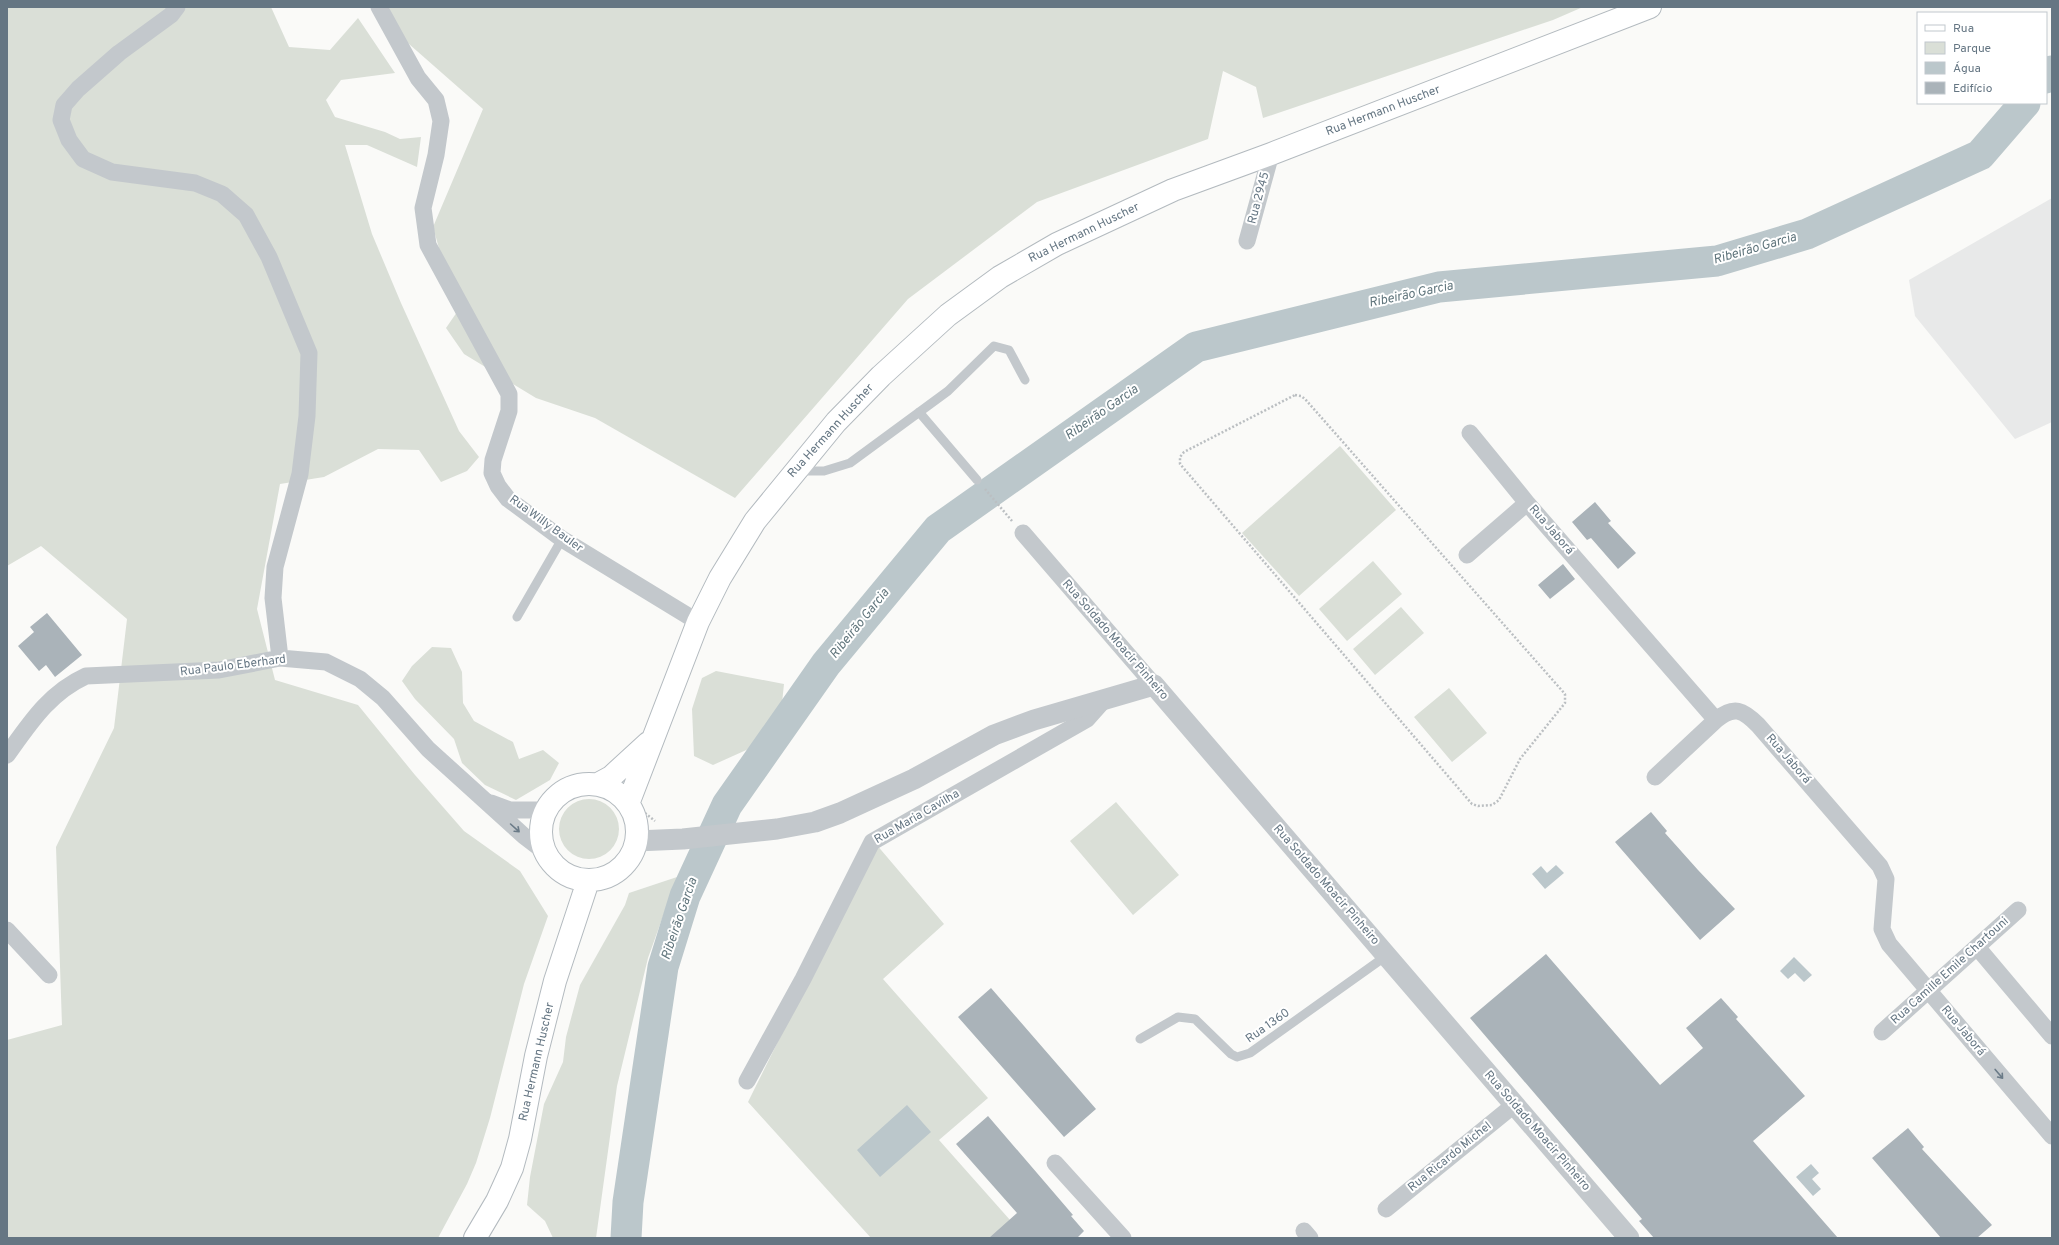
<svg xmlns="http://www.w3.org/2000/svg" width="2059" height="1245" font-family="Overpass,sans-serif">
	<rect width="100%" height="100%" fill="#fafaf8"/>
	<path fill="#e8e9e9" d="M 2052,198 L 2052,422 L 2015,439 L 1915,316 L 1909,280 Z"/>
	<path fill="#dadfd7" d="M 7,7 L 271,7 L 289,47 L 330,50 L 358,18 L 395,73 L 341,80 L 326,100 L 335,117 L 385,132 L 400,139 L 421,137 L 417,167 L 367,145 L 345,145 L 372,234 L 401,303 L 459,431 L 479,457 L 467,471 L 441,482 L 419,450 L 378,449 L 324,477 L 280,484 L 257,609 L 275,680 L 358,705 L 415,775 L 464,831 L 520,871 L 548,916 L 524,984 L 490,1118 L 476,1163 L 467,1184 L 438,1238 L 7,1238 L 7,1040 L 62,1025 L 56,847 L 114,728 L 127,619 L 41,546 L 7,566 Z
		M 384,7 L 1583,7 L 1553,20 L 1263,118 L 1256,87 L 1223,71 L 1208,139 L 1037,202 L 908,299 L 735,498 L 595,418 L 536,398 L 464,354 L 446,328 L 457,312 L 433,227 L 483,109 L 393,30 Z
		M 1340,446 L 1396,510 L 1299,596 L 1242,533 Z
		M 1373,561 L 1402,594 L 1347,641 L 1319,609 Z
		M 1401,607 L 1424,633 L 1375,675 L 1353,649 Z
		M 432,647 L 451,648 L 462,672 L 463,703 L 474,721 L 513,742 L 519,759 L 543,750 L 559,763 L 550,780 L 516,800 L 485,785 L 462,763 L 454,739 L 415,699 L 402,681 L 412,666 Z
		M 716,671 L 784,684 L 782,703 L 753,747 L 713,765 L 694,756 L 692,709 L 702,678 Z
		M 1449,688 L 1487,733 L 1452,762 L 1414,717 Z
		M559 829a30 30 0 1 1 60 0a30 30 0 1 1-60 0Z
		M 1116,802 L 1179,875 L 1133,915 L 1070,841 Z
		M 876,844 L 944,924 L 883,979 L 988,1098 L 939,1140 L 1026,1238 L 871,1238 L 748,1102 Z
		M 677,877 L 648,958 L 617,1086 L 596,1238 L 553,1238 L 545,1221 L 527,1205 L 530,1177 L 544,1104 L 563,1062 L 566,1037 L 580,985 L 625,905 L 629,893 Z"/>
	<path fill="#bbc7cb" d="M 1556,865 L 1564,873 L 1545,889 L 1532,874 L 1541,866 L 1547,873 Z
		M 1794,957 L 1812,975 L 1804,982 L 1795,973 L 1788,979 L 1780,971 Z
		M 907,1105 L 931,1132 L 880,1177 L 857,1150 Z
		M 1811,1164 L 1819,1173 L 1812,1179 L 1821,1189 L 1813,1196 L 1796,1177 Z"/>
	<g fill="none" stroke-linecap="round" stroke-linejoin="round">
		<path stroke="#bbc7cb" stroke-width="31" d="M 2046,78 L 2052,71
			M 626,1238 L 628,1202 L 663,967 L 685,896 L 727,805 L 826,664 L 938,529 L 1196,347 L 1439,287 L 1717,261 L 1807,234 L 1980,155 L 2025,103"/>
	</g>
	<path fill="#aab3b9" d="M 1595,502 L 1611,521 L 1608,523 L 1636,553 L 1618,569 L 1591,538 L 1587,540 L 1572,522 Z
		M 1563,564 L 1575,579 L 1550,599 L 1538,585 Z
		M 47,613 L 82,655 L 55,677 L 46,665 L 39,671 L 18,646 L 34,632 L 30,627 Z
		M 1651,812 L 1667,831 L 1665,833 L 1698,870 L 1735,909 L 1700,940 L 1615,842 Z
		M 1546,954 L 1660,1085 L 1703,1048 L 1686,1028 L 1721,998 L 1738,1017 L 1736,1019 L 1805,1096 L 1753,1141 L 1838,1238 L 1654,1238 L 1639,1221 L 1642,1219 L 1470,1018 Z
		M 991,988 L 1096,1109 L 1064,1137 L 958,1017 Z
		M 988,1116 L 1073,1215 L 1071,1216 L 1084,1231 L 1077,1238 L 989,1238 L 1017,1213 L 956,1144 Z
		M 1908,1128 L 1924,1147 L 1922,1149 L 1992,1225 L 1977,1238 L 1941,1238 L 1872,1158 Z"/>
	<g fill="none" stroke-linecap="round" stroke-linejoin="round">
		<g stroke="#b3babf" stroke-width="24">
			<path id="secondary" d="M541 832a48 48 0 1 1 96 0a48 48 0 1 1-96 0Z
				M 598,784 L 611,777 L 648,743
				M 628,804 L 698,622 L 720,578 L 755,521 L 836,422 L 881,376 L 948,315 L 1000,277 L 1057,244 L 1173,190 L 1271,154 L 1650,7
				M 475,1238 L 497,1201 L 512,1168 L 520,1139 L 536,1056 L 555,981 L 588,881"/>
		</g>
		<path stroke="#bbbfc2" stroke-width="2.5" stroke-dasharray="2 2" stroke-linecap="butt" d="M 1295,395 L 1301,396 L 1305,399 L 1565,694 L 1565,703 L 1520,759 L 1499,800 L 1492,805 L 1478,806 L 1472,804 L 1180,464 L 1180,457 L 1184,452 Z
			M 985,489 L 1012,521
			M 645,813 L 655,821"/>
		<path stroke="#c3c8cc" stroke-width="9" d="M 919,412 L 977,480
			M 798,471 L 824,471 L 850,463 L 948,391 L 994,346 L 1009,350 L 1025,380
			M 517,617 L 562,539
			M 1140,1039 L 1178,1017 L 1195,1019 L 1231,1054 L 1237,1057 L 1250,1053 L 1386,956"/>
		<path stroke="#c3c8cc" stroke-width="17" d="M 177,7 L 171,15 L 119,53 L 78,89 L 64,105 L 61,120 L 69,140 L 83,159 L 112,172 L 195,183 L 222,194 L 246,215 L 269,257 L 309,353 L 307,416 L 300,474 L 275,567 L 273,598 L 280,658
			M 379,7 L 418,78 L 436,100 L 441,121 L 436,155 L 423,208 L 428,245 L 509,394 L 509,411 L 493,460 L 492,473 L 498,486 L 508,499 L 562,539 L 698,622
			M 1247,241 L 1271,154
			M 1470,433 L 1527,503 L 1716,720 C 1734,705 1743,710 1758,725 L 1880,866 L 1886,879 L 1882,929 L 1889,944 L 2052,1136
			M 1023,533 L 1154,685
			M 1467,555 L 1527,503
			M 7,755 C 30,723 49,693 86,676 L 219,670 L 280,658 L 326,662 L 360,679 L 383,698 L 428,749 L 524,836 L 545,852
			M 1655,777 L 1716,720
			M 491,803 L 510,810 L 545,810
			M 7,930 L 49,975
			M 1977,947 L 2052,1036
			M 1882,1032 L 2018,910
			M 747,1081 L 803,979 L 872,842 L 1087,719 L 1103,701
			M 1055,1163 L 1123,1238
			M 1386,1209 L 1514,1105
			M 1304,1231 L 1310,1238"/>
		<path stroke="#c3c8cc" stroke-width="21" d="M 636,841 L 683,839 L 777,829 L 815,822 L 840,813 L 914,779 L 994,735 L 1034,720 L 1154,685 L 1629,1238"/>
		<use href="#secondary" stroke="#fff" stroke-width="22"/>
	</g>
	<defs><path id="oneway-shaft" d="M-6 0H5M1.5-3L5.5 0L1.5 3" fill="none" stroke-width="1.6" stroke-linecap="round" stroke-linejoin="round"/></defs>
	<g stroke="#6a7a87">
		<use href="#oneway-shaft" transform="translate(515 828) rotate(42)"/>
		<use href="#oneway-shaft" transform="translate(1999 1074) rotate(50)"/>
	</g>
	<g text-anchor="middle" dominant-baseline="central" stroke-width="4" stroke-linejoin="round" paint-order="stroke">
		<g font-size="12" fill="#657683" stroke="#fff">
			<text transform="translate(1383 111) rotate(-21)">Rua Hermann Huscher</text>
			<text transform="translate(1259 198) rotate(-75)">Rua 2945</text>
			<text transform="translate(1084 233) rotate(-26)">Rua Hermann Huscher</text>
			<text transform="translate(831 431) rotate(-48)">Rua Hermann Huscher</text>
			<text transform="translate(546 524) rotate(36)">Rua Willy Bauler</text>
			<text transform="translate(1551 530) rotate(49)">Rua Jaborá</text>
			<text transform="translate(1115 640) rotate(49)">Rua Soldado Moacir Pinheiro</text>
			<text transform="translate(233 666) rotate(-7)">Rua Paulo Eberhard</text>
			<text transform="translate(1788 759) rotate(49)">Rua Jaborá</text>
			<text transform="translate(917 817) rotate(-30)">Rua Maria Cavilha</text>
			<text transform="translate(1326 885) rotate(49)">Rua Soldado Moacir Pinheiro</text>
			<text transform="translate(1950 971) rotate(-42)">Rua Camille Emile Chartouni</text>
			<text transform="translate(1268 1026) rotate(-35)">Rua 1360</text>
			<text transform="translate(1963 1031) rotate(50)">Rua Jaborá</text>
			<text transform="translate(537 1062) rotate(-77)">Rua Hermann Huscher</text>
			<text transform="translate(1537 1131) rotate(49)">Rua Soldado Moacir Pinheiro</text>
			<text transform="translate(1450 1157) rotate(-39)">Rua Ricardo Michel</text>
		</g>
		<g font-size="13" font-style="italic" fill="#60757c" stroke="#fff">
			<text transform="translate(1755 249) rotate(-16)">Ribeirão Garcia</text>
			<text transform="translate(1411 295) rotate(-12)">Ribeirão Garcia</text>
			<text transform="translate(1102 413) rotate(-35)">Ribeirão Garcia</text>
			<text transform="translate(860 624) rotate(-51)">Ribeirão Garcia</text>
			<text transform="translate(680 919) rotate(-71)">Ribeirão Garcia</text>
		</g>
	</g>
	<rect width="2059" height="1245" fill="none" stroke="#657683" stroke-width="16"/>
	<rect x="1917" y="12" width="130" height="92" fill="#ffffff" stroke="#c1c8cd"/>
	<rect x="1925" y="25" width="20" height="6" fill="#ffffff" stroke="#c1c8cd"/>
	<text x="1953" y="32" font-size="12" fill="#657683">Rua</text>
	<rect x="1925" y="42" width="20" height="12" fill="#dadfd7" stroke="#c1c8cd"/>
	<text x="1953" y="52" font-size="12" fill="#657683">Parque</text>
	<rect x="1925" y="62" width="20" height="12" fill="#bbc7cb" stroke="#c1c8cd"/>
	<text x="1953" y="72" font-size="12" fill="#657683">Água</text>
	<rect x="1925" y="82" width="20" height="12" fill="#aab3b9" stroke="#c1c8cd"/>
	<text x="1953" y="92" font-size="12" fill="#657683">Edifício</text>
</svg>
